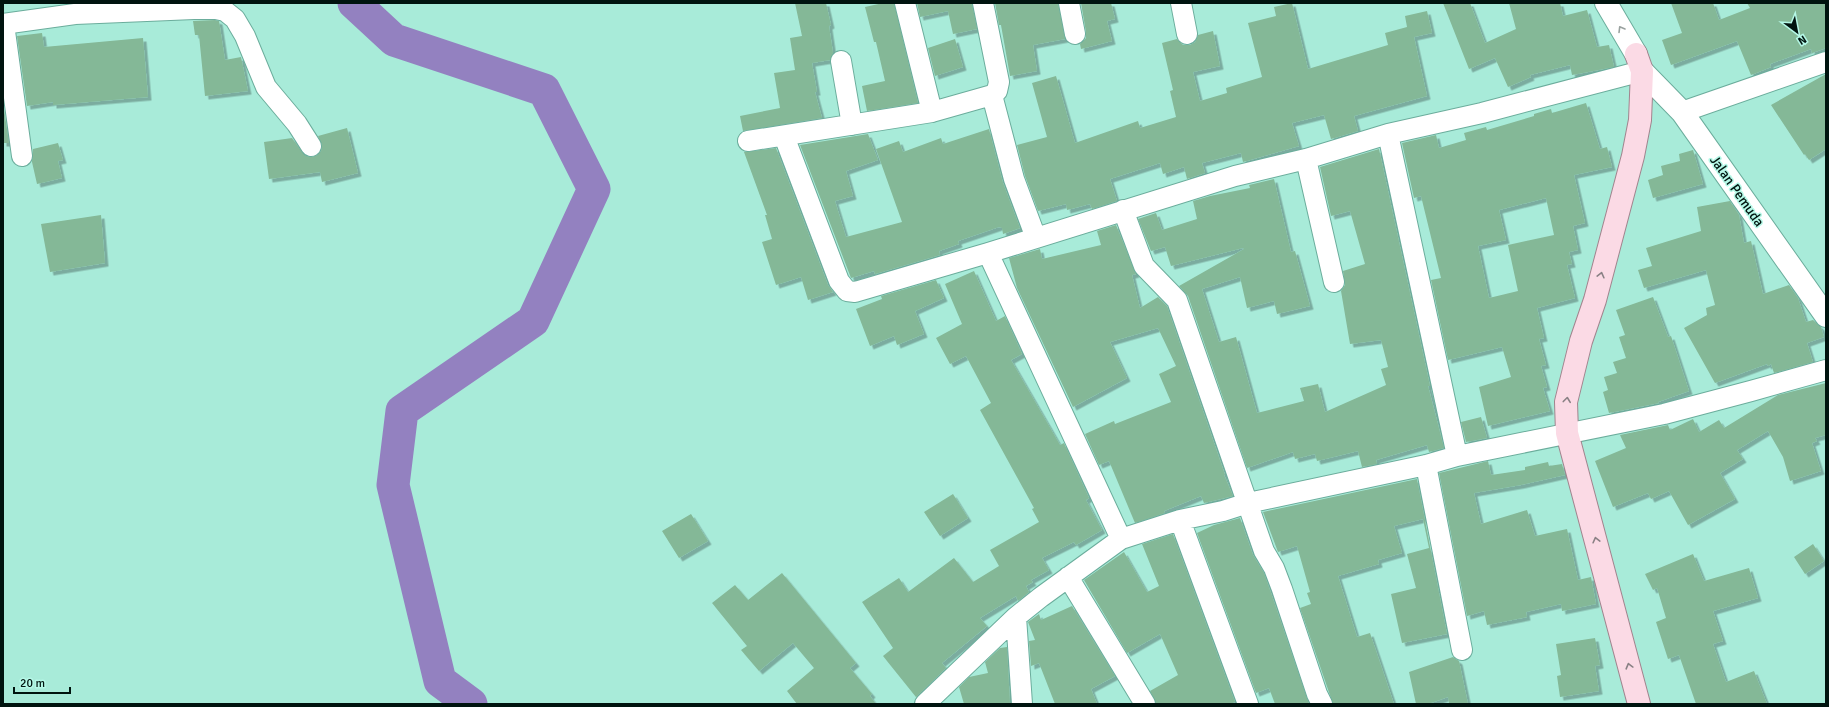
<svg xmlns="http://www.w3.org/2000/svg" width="1829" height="707" font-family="Signika,sans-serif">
	<defs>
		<filter id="shadow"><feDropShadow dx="3.5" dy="3.5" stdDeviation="0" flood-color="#0004"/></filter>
	</defs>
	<rect width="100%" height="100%" fill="#a8ebd9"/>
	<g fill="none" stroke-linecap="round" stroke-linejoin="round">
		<path stroke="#9381c0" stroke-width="33" d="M 354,3 L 394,40 L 544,90 L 594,189 L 533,321 L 402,411 L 393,485 L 440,681 L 471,704"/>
	</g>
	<path fill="#84b897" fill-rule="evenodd" filter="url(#shadow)" d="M 795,3 L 826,3 L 831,25 L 829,26 L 833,53 L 830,60 L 812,63 L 817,92 L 815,92 L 822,118 L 743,131 L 740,116 L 780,108 L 774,73 L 795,70 L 790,38 L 802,36 Z
		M 883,3 L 894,3 L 918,103 L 867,111 L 862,86 L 885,81 L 876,42 L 874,42 L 865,7 Z
		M 917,3 L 972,3 L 977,29 L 953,34 L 948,11 L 920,17 Z
		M 995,3 L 1058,3 L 1065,39 L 1033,45 L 1037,71 L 1010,76 L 1001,25 L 999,25 Z
		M 1081,3 L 1111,3 L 1115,19 L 1107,21 L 1112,41 L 1081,49 L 1080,44 L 1086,38 L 1086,32 Z
		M 1292,3 L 1308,69 L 1388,45 L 1385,33 L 1407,27 L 1405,16 L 1427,11 L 1432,33 L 1414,37 L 1427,96 L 1354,116 L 1358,131 L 1331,139 L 1324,115 L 1292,123 L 1299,146 L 1243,162 L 1241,153 L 1202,163 L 1205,173 L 1187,179 L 1184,167 L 1163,174 L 1160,163 L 1110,179 L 1117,201 L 1092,209 L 1090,204 L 1067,210 L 1066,204 L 1038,211 L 1025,176 L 1017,145 L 1047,137 L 1032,83 L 1056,76 L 1075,143 L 1138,121 L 1140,128 L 1176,117 L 1170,91 L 1173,90 L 1162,43 L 1177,39 L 1183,45 L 1190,45 L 1195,42 L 1198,35 L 1213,31 L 1220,66 L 1193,72 L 1200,101 L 1227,93 L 1226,88 L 1262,77 L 1248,23 L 1276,16 L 1274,7 Z
		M 1443,3 L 1470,3 L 1485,43 L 1516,29 L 1509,3 L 1560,3 L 1563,16 L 1587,10 L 1597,47 L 1609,45 L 1614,67 L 1572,75 L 1570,65 L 1530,75 L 1531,77 L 1508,87 L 1495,58 L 1469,69 Z
		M 1671,3 L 1713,3 L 1719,20 L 1750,8 L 1747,3 L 1826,3 L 1826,48 L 1812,53 L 1811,49 L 1770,64 L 1771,67 L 1751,75 L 1737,41 L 1671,65 L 1662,40 L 1682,33 Z
		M 215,20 L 219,21 L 225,60 L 241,57 L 248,91 L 205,96 L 199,35 L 195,35 L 193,21 Z
		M 42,33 L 44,47 L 143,38 L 148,97 L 53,105 L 53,102 L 27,106 L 17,36 Z
		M 955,39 L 963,67 L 935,76 L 928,48 Z
		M 1826,74 L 1826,149 L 1809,160 L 1805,154 L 1804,155 L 1771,105 Z
		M 3,102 L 9,143 L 3,143 Z
		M 1586,103 L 1600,149 L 1607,147 L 1612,167 L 1574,175 L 1585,223 L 1573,226 L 1578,250 L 1569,252 L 1572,264 L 1567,265 L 1575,298 L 1537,308 L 1544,338 L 1539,339 L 1546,365 L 1541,366 L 1547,387 L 1543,388 L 1550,411 L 1488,426 L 1479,387 L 1511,377 L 1502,347 L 1448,360 L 1431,280 L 1441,278 L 1421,196 L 1414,198 L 1402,143 L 1436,135 L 1439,148 L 1466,140 L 1464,133 L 1486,127 L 1487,130 L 1534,116 L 1534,114 L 1551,109 L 1552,113 ZM 1546,198 L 1554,235 L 1508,245 L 1518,291 L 1489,298 L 1478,246 L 1506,240 L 1499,210 Z
		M 347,128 L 358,173 L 322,182 L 320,172 L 269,179 L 264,142 L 292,138 L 302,152 L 306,156 L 312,157 L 317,155 L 321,151 L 322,145 L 318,136 Z
		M 989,129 L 1003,183 L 1020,228 L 1003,234 L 1002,228 L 999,227 L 958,241 L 959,244 L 939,251 L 940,255 L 875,274 L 874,271 L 851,278 L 800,145 L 868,134 L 878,160 L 846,171 L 853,196 L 835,201 L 846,237 L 902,222 L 876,149 L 899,141 L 903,152 L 941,138 L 943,144 Z
		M 58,143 L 63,160 L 58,161 L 62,178 L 37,184 L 32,162 L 33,149 Z
		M 776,148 L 828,285 L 833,292 L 808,300 L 801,277 L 776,285 L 762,242 L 772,239 L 765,215 L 767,215 L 744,152 Z
		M 1379,149 L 1430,386 L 1428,386 L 1444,448 L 1429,452 L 1427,445 L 1376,460 L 1377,464 L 1362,467 L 1358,451 L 1317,461 L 1315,454 L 1295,459 L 1293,452 L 1247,468 L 1188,296 L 1179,286 L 1244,249 L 1243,248 L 1171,266 L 1165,247 L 1151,251 L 1138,219 L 1156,213 L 1162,230 L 1197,219 L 1193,201 L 1210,196 L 1250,188 L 1249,185 L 1274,179 L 1291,252 L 1295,251 L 1310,306 L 1277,314 L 1274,301 L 1247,308 L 1240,277 L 1202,289 L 1219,342 L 1236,337 L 1257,413 L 1304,401 L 1300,388 L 1318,384 L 1325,412 L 1386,385 L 1381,369 L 1388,367 L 1381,340 L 1350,344 L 1341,291 L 1345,285 L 1343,271 L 1365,264 L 1350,211 L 1331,216 L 1320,167 Z
		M 1693,150 L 1703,184 L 1653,198 L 1648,180 L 1663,175 L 1661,166 L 1680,161 L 1679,154 Z
		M 1730,201 L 1739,215 L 1744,243 L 1751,241 L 1763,294 L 1789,285 L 1798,298 L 1806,322 L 1813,320 L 1821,327 L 1824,337 L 1807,343 L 1813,362 L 1774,373 L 1771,364 L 1768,366 L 1767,364 L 1715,383 L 1684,328 L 1707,315 L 1706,308 L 1715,305 L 1706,270 L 1644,288 L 1638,270 L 1652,266 L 1646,248 L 1701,231 L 1697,207 Z
		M 101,215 L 105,263 L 50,272 L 41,224 Z
		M 1116,225 L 1136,274 L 1132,275 L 1140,308 L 1158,297 L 1167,306 L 1225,475 L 1224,475 L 1233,496 L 1204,503 L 1201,496 L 1164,511 L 1165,513 L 1135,523 L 1109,461 L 1099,465 L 1085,434 L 1114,421 L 1115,424 L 1171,402 L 1159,374 L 1176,366 L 1158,328 L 1110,342 L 1127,378 L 1073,407 L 1017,288 L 1009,258 L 1040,249 L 1042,259 L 1101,245 L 1097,231 Z
		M 974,271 L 996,321 L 1005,316 L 1022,354 L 1011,360 L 1060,445 L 1064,443 L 1089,498 L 1086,500 L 1102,530 L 1076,545 L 1074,542 L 1042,558 L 1049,570 L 1031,580 L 1033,582 L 1026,586 L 1029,592 L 1018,601 L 1016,596 L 980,618 L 987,626 L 942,663 L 946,668 L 916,697 L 883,656 L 893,648 L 862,602 L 899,578 L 908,592 L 954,558 L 973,582 L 999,566 L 990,550 L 1039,522 L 1032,509 L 1034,508 L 980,410 L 991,403 L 966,356 L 950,364 L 936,338 L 962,324 L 945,284 Z
		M 936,280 L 944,298 L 915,311 L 924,334 L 897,345 L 894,336 L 870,346 L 856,309 L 882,299 L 881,296 Z
		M 1653,297 L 1668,337 L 1671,336 L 1689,391 L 1658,402 L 1659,403 L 1609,413 L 1603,392 L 1608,390 L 1604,377 L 1617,373 L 1613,362 L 1626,358 L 1619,337 L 1625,335 L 1616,310 Z
		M 1826,383 L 1826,435 L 1815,438 L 1817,441 L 1812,443 L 1821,471 L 1790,481 L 1783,457 L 1768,431 L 1737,450 L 1743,459 L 1720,473 L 1735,499 L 1688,525 L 1669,491 L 1651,499 L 1648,493 L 1613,507 L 1595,461 L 1626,448 L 1620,435 L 1668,425 L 1670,430 L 1693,419 L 1699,432 L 1719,420 L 1724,428 L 1778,395 Z
		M 1481,417 L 1487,438 L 1466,442 L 1461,422 Z
		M 1488,461 L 1491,475 L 1525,470 L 1525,467 L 1548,462 L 1549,466 L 1562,464 L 1565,475 L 1521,485 L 1474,493 L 1481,524 L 1527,510 L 1535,536 L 1567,529 L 1578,580 L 1591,577 L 1596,604 L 1562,611 L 1561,604 L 1526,612 L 1527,617 L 1487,625 L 1484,611 L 1467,616 L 1439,473 Z
		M 1417,479 L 1447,634 L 1402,643 L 1391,594 L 1416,588 L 1407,554 L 1429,548 L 1423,519 L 1394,526 L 1402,553 L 1378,560 L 1379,564 L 1338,576 L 1357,637 L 1370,633 L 1394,704 L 1333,704 L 1300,608 L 1311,604 L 1307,593 L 1310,592 L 1297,546 L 1278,552 L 1263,512 Z
		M 953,494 L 968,518 L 940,536 L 924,512 Z
		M 691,514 L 708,541 L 679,558 L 662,531 Z
		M 1240,518 L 1253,555 L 1264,573 L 1271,593 L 1309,704 L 1275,704 L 1269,688 L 1256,693 L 1197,533 L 1214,525 Z
		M 1173,534 L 1235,702 L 1230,704 L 1156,704 L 1150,691 L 1178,675 L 1160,634 L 1127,653 L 1084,580 L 1124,552 L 1147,592 L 1159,586 L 1142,544 Z
		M 1813,544 L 1824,561 L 1805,574 L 1794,557 Z
		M 1693,554 L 1704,581 L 1749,568 L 1758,598 L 1713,611 L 1723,641 L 1713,644 L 1726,682 L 1754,671 L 1767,704 L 1696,704 L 1679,655 L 1668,659 L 1656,622 L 1666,618 L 1657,588 L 1653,590 L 1645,574 Z
		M 782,573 L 856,663 L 850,668 L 872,694 L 870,696 L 876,704 L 797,704 L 787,691 L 814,668 L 793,643 L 759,671 L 741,650 L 747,646 L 712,603 L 735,585 L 748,600 Z
		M 1072,606 L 1115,676 L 1091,689 L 1097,704 L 1055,704 L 1039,663 L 1031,666 L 1029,641 L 1035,640 L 1028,622 L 1039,614 L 1041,620 Z
		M 1595,638 L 1600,665 L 1595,666 L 1599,691 L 1560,697 L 1557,676 L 1561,675 L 1556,644 Z
		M 1007,647 L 1010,704 L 964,704 L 959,687 L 969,677 L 988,673 L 985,662 L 1000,648 Z
		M 1453,657 L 1459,661 L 1468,704 L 1449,704 L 1448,697 L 1428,704 L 1416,704 L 1409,672 Z"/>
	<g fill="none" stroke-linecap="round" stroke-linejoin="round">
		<g stroke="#6bad9c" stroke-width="22">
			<path id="street" d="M 905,3 L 932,112
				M 983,3 L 999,82 L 997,91 L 992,95 L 1014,179 L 1036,238
				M 1069,3 L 1075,34
				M 1181,3 L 1187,34
				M 3,24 L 75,14 L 194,9 L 216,9 L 225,11 L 235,19 L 245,36 L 266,87 L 297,124 L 311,146
				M 4,24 L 22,156
				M 841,61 L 852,125
				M 1682,112 L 1826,62
				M 1388,134 L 1457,456
				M 784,136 L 839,281 L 847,291 L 855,292 L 988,253 L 1235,176 L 1306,159 L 1388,134 L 1482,113 L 1642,71
				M 748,141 L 932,112 L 992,95
				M 1306,159 L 1334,282
				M 1123,210 L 1144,266 L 1177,300 L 1264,551 L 1274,568 L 1282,589 L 1317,694 L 1322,704
				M 988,253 L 1121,539
				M 1426,465 L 1462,650
				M 1180,520 L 1248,704
				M 1068,577 L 1145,704
				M 1016,617 L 1022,704
				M 925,704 L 1016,617 L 1041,597 L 1121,539 L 1180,520 L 1223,511 L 1248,503 L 1426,465 L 1457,456 L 1664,414 L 1751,391 L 1826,370"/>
		</g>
		<g stroke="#6bad9c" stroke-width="24">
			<path id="secondary" d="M 1606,3 L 1636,54
				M 1642,71 L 1682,112 L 1826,316"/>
		</g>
		<g stroke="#a1848e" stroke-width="24">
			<path id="primary" d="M 1636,54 L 1642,71 L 1640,120 L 1633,156 L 1595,300 L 1581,341 L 1566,402 L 1567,433 L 1639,704"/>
		</g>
		<use href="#street" stroke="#fff" stroke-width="20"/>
		<use href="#secondary" stroke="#fff" stroke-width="22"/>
		<use href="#primary" stroke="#fbdae5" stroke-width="22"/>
	</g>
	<defs><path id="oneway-chevron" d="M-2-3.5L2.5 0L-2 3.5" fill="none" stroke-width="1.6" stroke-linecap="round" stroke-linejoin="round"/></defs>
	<use stroke="#99a19f" href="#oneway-chevron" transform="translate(1621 29) rotate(-121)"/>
	<g stroke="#8a8185">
		<use href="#oneway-chevron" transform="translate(1601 275) rotate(-76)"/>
		<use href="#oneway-chevron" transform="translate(1567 400) rotate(-83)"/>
		<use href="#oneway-chevron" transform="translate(1596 540) rotate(-104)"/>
		<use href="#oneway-chevron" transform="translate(1629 666) rotate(-105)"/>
	</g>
	<g text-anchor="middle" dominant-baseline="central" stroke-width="3" stroke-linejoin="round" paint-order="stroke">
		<g font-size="14" fill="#00140f" stroke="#b5f8e7">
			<text transform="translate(1737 191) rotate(55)">Jalan Pemuda</text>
		</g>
	</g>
	<rect width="1829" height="707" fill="none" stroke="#00140f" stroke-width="8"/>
	<g transform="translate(1797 32) rotate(148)" stroke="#b5f8e7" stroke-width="3" paint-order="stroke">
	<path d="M0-3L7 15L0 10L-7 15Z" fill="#00140f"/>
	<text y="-6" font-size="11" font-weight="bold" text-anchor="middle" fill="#00140f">N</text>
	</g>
	<path d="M14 687v6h56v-6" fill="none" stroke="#00140f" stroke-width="2"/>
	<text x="20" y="687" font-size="12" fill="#00140f" stroke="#b5f8e7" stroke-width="3" paint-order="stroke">20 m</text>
</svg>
